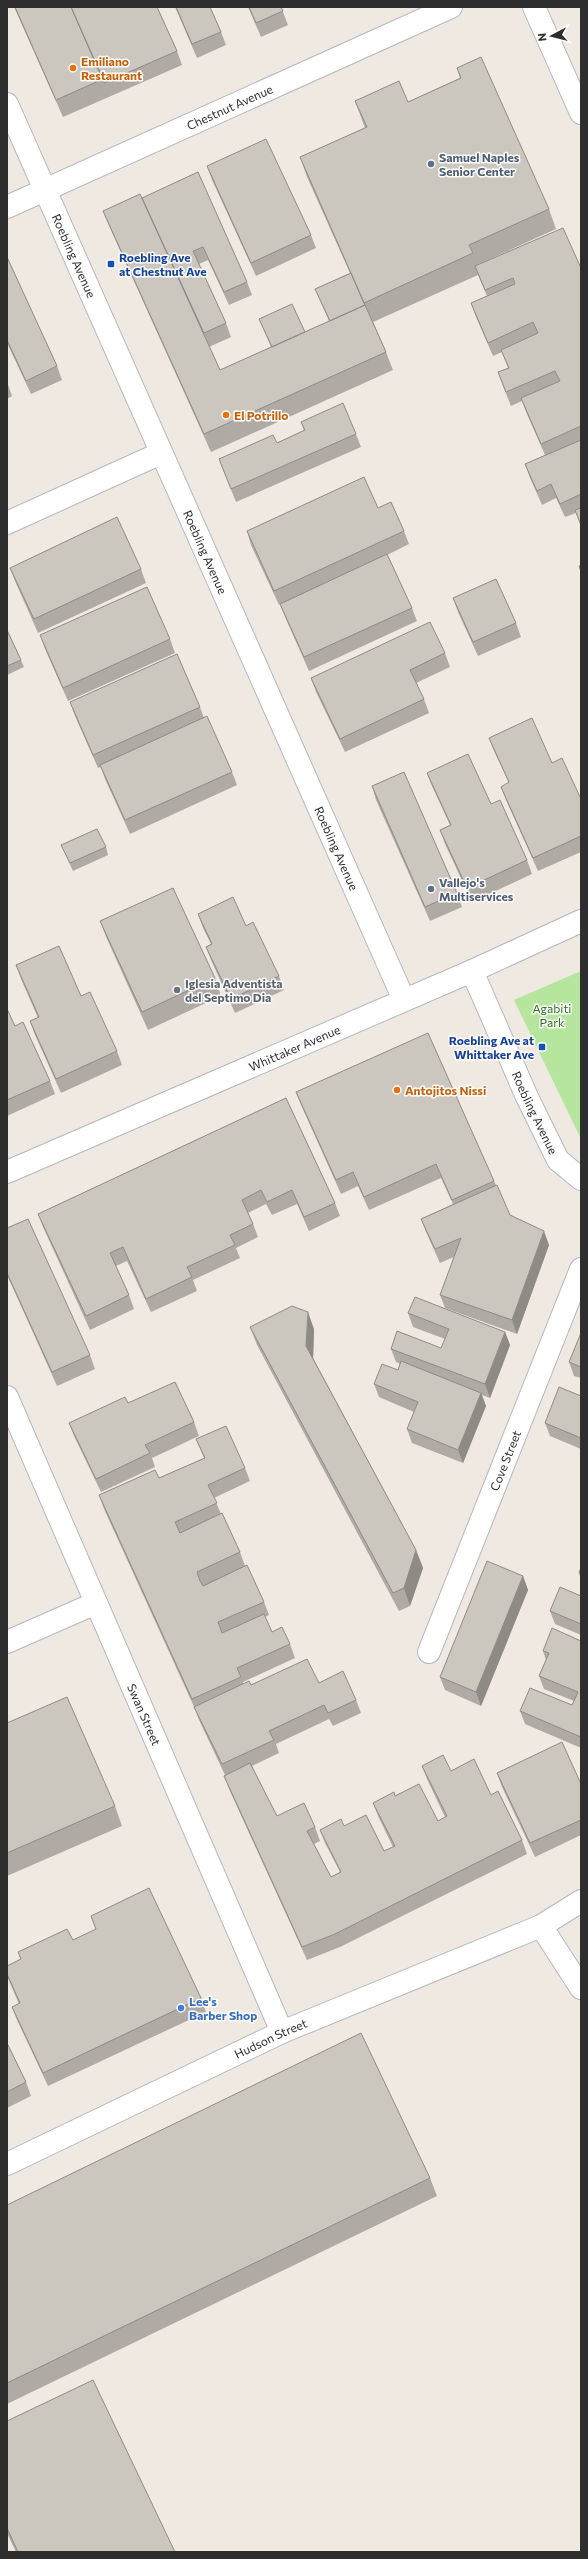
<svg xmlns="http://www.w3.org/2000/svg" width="588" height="2559" font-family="Commissioner,sans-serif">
	<rect width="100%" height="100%" fill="#efe9e1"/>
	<path fill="#b6e59e" d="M 581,971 L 581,1139 L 514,1000 Z"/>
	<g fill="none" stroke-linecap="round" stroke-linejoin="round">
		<g stroke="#b4b7c1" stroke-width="24">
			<path id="service" d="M 7,523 L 161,453
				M 7,1642 L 96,1603"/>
		</g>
		<g stroke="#b4b7c1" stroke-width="24">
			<g id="minor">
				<path d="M 534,7 L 581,113"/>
				<path id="s1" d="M 7,104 L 404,1000"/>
				<path id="s2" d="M 7,207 L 451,7"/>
				<path id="s3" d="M 472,971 L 527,1097 L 558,1160 L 581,1179"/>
				<path id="s4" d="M 7,1172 L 472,971 L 581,921"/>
				<path id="s5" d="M 7,1397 L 282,2032"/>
				<path id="s6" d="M 429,1652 L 581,1269"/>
				<path d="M 541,1926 L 581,1988"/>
				<path id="s7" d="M 7,2164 L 282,2032 L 541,1926 L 581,1901"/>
			</g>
		</g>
		<use href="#service" stroke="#fff" stroke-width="22"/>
		<use href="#minor" stroke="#fff" stroke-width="22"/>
	</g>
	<path fill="#afaba4" d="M 14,7 L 157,7 L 177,51 L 182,65 L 63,117 Z
		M 175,7 L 210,7 L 221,32 L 226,45 L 197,58 Z
		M 248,7 L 281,7 L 288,25 L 261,37 Z
		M 457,68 L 549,209 L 556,229 L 477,265 L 581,268 L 581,527 L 576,513 L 565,517 L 556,498 L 542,505 L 530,478 L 525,464 L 545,455 L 526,412 L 522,401 L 511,406 L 503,386 L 498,372 L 508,368 L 502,352 L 493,356 L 476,317 L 471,303 L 487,296 L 478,275 L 373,322 L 386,352 L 393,370 L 211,452 L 110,228 L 103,211 L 142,198 L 247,282 L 252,295 L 229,305 L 208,260 L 199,264 L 226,323 L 231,337 L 209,347 L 220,370 L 271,347 L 259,319 L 305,332 L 329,321 L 315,289 L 350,273 L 307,177 L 300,157 L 365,128 L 355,101 L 408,102 L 460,78 Z
		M 207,166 L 311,235 L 316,248 L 256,276 L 212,180 Z
		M 7,257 L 57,366 L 62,380 L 31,394 L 7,343 Z
		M 7,382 L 12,396 L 7,399 Z
		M 301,422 L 356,434 L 361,447 L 236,502 L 224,472 L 219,459 L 277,443 L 304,431 Z
		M 378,508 L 404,531 L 409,544 L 387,555 L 412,608 L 417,621 L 309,671 L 285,617 L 280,604 L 279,605 L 251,545 L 247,531 Z
		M 10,568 L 141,569 L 146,583 L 38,633 L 15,581 Z
		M 453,598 L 516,623 L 521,637 L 478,656 L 458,612 Z
		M 7,630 L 21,660 L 24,667 L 7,675 Z
		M 40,635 L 170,639 L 175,653 L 68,701 L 45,649 Z
		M 445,653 L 450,667 L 416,683 L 424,699 L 429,713 L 345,752 L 316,692 L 311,678 Z
		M 70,702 L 200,707 L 204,718 L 232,772 L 237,785 L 130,834 L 105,779 L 101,767 L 98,768 L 75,716 Z
		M 489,738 L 552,763 L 581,799 L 581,852 L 538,871 L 506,800 L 501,787 L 509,783 L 494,751 Z
		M 427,773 L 491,804 L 527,860 L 532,874 L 472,902 L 445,844 L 440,830 L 450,825 L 432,786 Z
		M 372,786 L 457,893 L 462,907 L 430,921 L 376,800 Z
		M 61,845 L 106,847 L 108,855 L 73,871 Z
		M 198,914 L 246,926 L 279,976 L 284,990 L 235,1013 L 211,960 L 206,947 L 211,944 L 203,928 Z
		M 100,921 L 215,978 L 221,996 L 148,1030 L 107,939 Z
		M 16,965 L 81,996 L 117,1051 L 122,1065 L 61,1093 L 35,1035 L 30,1021 L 38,1018 L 21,979 Z
		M 7,1009 L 15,1026 L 50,1081 L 55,1094 L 7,1116 Z
		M 296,1092 L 494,1181 L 510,1215 L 549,1245 L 517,1334 L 445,1308 L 440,1295 L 454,1257 L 440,1263 L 426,1232 L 421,1219 L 453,1204 L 441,1178 L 369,1210 L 358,1186 L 341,1194 L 301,1105 Z
		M 286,1098 L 335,1203 L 340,1216 L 309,1231 L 297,1204 L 272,1215 L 266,1204 L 248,1213 L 253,1224 L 258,1237 L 236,1248 L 240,1258 L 193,1280 L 197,1291 L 151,1312 L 127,1261 L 116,1266 L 129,1295 L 134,1309 L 90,1330 L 43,1227 L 38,1214 Z
		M 7,1228 L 90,1355 L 95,1369 L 57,1386 L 7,1275 Z
		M 408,1313 L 505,1332 L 510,1345 L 490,1398 L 482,1395 L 486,1406 L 463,1463 L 412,1443 L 407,1429 L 414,1412 L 379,1397 L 374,1384 L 398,1370 L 400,1364 L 396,1362 L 391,1349 L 441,1348 L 445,1339 L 413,1327 Z
		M 250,1327 L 314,1329 L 313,1358 L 416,1550 L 423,1568 L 410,1606 L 399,1611 L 257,1345 Z
		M 581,1333 L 581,1378 L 574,1376 L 569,1362 Z
		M 581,1396 L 581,1449 L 550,1436 L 545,1423 Z
		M 128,1403 L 194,1422 L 199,1436 L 152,1458 L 155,1467 L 101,1492 L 74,1436 L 69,1423 Z
		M 196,1439 L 245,1468 L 250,1481 L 214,1498 L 221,1514 L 240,1552 L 245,1566 L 264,1602 L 269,1615 L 265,1617 L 272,1632 L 290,1644 L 295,1658 L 243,1682 L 243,1684 L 251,1685 L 319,1683 L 356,1700 L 361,1713 L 333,1726 L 329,1719 L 276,1744 L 279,1753 L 252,1766 L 277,1816 L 315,1827 L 320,1841 L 314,1844 L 331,1877 L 340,1872 L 325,1843 L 320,1830 L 344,1826 L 384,1851 L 393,1847 L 378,1816 L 373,1803 L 395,1796 L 438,1821 L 445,1817 L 427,1779 L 422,1766 L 451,1771 L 491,1795 L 522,1840 L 527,1854 L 340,1947 L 307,1960 L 229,1789 L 224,1776 L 225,1775 L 199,1720 L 195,1709 L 104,1509 L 99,1495 L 159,1478 L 204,1458 Z
		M 581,1567 L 581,1580 L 579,1573 Z
		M 523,1576 L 528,1590 L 481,1706 L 445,1690 L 440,1677 Z
		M 581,1596 L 581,1635 L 555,1624 L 550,1611 Z
		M 581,1641 L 581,1748 L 525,1724 L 520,1711 L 572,1705 L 574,1701 L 544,1689 L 539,1676 L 546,1660 L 543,1651 Z
		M 7,1723 L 115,1806 L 122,1826 L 7,1876 Z
		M 497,1773 L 581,1784 L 581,1835 L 535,1857 L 502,1787 Z
		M 91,1916 L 201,1998 L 206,2012 L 48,2086 L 17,2020 L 12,2007 L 19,2004 L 7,1976 L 7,1966 L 21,1959 L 18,1952 L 73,1940 L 96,1930 Z
		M 7,2043 L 26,2082 L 31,2096 L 7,2108 Z
		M 430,2178 L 437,2196 L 7,2404 L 7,2205 Z
		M 7,2421 L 175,2552 L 16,2552 L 7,2533 Z"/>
	<path fill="#8e8b86" d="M 544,1231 L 549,1245 L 517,1334 L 512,1320 Z
		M 308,1312 L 314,1329 L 313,1364 L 306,1346 Z
		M 505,1332 L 510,1345 L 490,1398 L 485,1384 Z
		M 481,1393 L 486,1406 L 463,1463 L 458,1450 Z
		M 416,1550 L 423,1568 L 410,1606 L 404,1588 Z
		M 523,1576 L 528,1590 L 481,1706 L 476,1692 Z"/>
	<path fill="#cbc7bf" stroke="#8e8b86" d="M 15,7 L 71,7 L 103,79 L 56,100 Z
		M 71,7 L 157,7 L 177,51 L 104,83 Z
		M 176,7 L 210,7 L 221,32 L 192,44 Z
		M 249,7 L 281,7 L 283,11 L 256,23 Z
		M 481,57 L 549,209 L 469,245 L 473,253 L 364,303 L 300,157 L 367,127 L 355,101 L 399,81 L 408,102 L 461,78 L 457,68 Z
		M 266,139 L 311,235 L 251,263 L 207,166 Z
		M 198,172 L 247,282 L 224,292 L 203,247 L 193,251 L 226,323 L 204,333 L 142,198 Z
		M 140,194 L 220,370 L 365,305 L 386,352 L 204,434 L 103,211 Z
		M 563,228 L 581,268 L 581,426 L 541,444 L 521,398 L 560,381 L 555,371 L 506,392 L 498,372 L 509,368 L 501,350 L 538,333 L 533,322 L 488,343 L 471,303 L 515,284 L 513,278 L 485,290 L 475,266 Z
		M 7,257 L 57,366 L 26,381 L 7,340 Z
		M 351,273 L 365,305 L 330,321 L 315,289 Z
		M 292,304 L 305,332 L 272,347 L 259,319 Z
		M 343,403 L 356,434 L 231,489 L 219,459 L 273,435 L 277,443 L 305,430 L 301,422 Z
		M 581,440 L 581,494 L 560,504 L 551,484 L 537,491 L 525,464 Z
		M 364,477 L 378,508 L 391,502 L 404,531 L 274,591 L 247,531 Z
		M 581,508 L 581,525 L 575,510 Z
		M 117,517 L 141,569 L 34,619 L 10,568 Z
		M 387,554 L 412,608 L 304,657 L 280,604 Z
		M 581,565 L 581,572 L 579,566 Z
		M 496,579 L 516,623 L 473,642 L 453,598 Z
		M 147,587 L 170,639 L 63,688 L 40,635 Z
		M 430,622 L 445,653 L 410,670 L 424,699 L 340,739 L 311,678 Z
		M 7,630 L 21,660 L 7,666 Z
		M 177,654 L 200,707 L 93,755 L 70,702 Z
		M 207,716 L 232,772 L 125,820 L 100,765 Z
		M 532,718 L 552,763 L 562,758 L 581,799 L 581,836 L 533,858 L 501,787 L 509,782 L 489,738 Z
		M 468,754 L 491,804 L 500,800 L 527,860 L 467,888 L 440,830 L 451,825 L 427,773 Z
		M 404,772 L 457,893 L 425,907 L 372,786 Z
		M 97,829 L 106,847 L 70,863 L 61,845 Z
		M 173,888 L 215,978 L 142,1012 L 100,921 Z
		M 233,897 L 246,926 L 253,922 L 279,976 L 231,999 L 206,947 L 212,944 L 198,914 Z
		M 59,946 L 81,996 L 90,992 L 117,1051 L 56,1079 L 30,1021 L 39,1017 L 16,965 Z
		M 7,1009 L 15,1026 L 23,1022 L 50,1081 L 7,1100 Z
		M 428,1033 L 494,1181 L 452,1200 L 436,1164 L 364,1197 L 353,1172 L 336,1180 L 296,1092 Z
		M 286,1098 L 335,1203 L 304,1217 L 292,1190 L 267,1202 L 261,1190 L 242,1200 L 253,1224 L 230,1235 L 235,1245 L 187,1267 L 192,1277 L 146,1299 L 123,1247 L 110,1253 L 129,1295 L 86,1316 L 38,1214 Z
		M 497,1185 L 510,1215 L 544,1231 L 512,1320 L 440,1295 L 461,1238 L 435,1249 L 421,1219 Z
		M 28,1219 L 90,1355 L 52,1372 L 7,1273 L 7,1228 Z
		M 415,1297 L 505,1332 L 485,1384 L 391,1349 L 397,1331 L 441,1348 L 449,1329 L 408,1313 Z
		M 292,1306 L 308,1312 L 306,1346 L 416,1550 L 404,1588 L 393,1593 L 250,1327 Z
		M 581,1333 L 581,1367 L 569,1362 Z
		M 401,1361 L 481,1393 L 458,1450 L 407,1429 L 418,1402 L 374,1384 L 382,1364 L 398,1370 Z
		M 175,1382 L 194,1422 L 145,1445 L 150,1453 L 96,1479 L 69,1423 L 125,1397 L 128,1403 Z
		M 559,1387 L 581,1396 L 581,1438 L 545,1423 Z
		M 226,1426 L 245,1468 L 208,1485 L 217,1503 L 175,1522 L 180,1533 L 222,1513 L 240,1552 L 197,1572 L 200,1581 L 203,1586 L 247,1565 L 264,1602 L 218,1622 L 222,1633 L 264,1614 L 272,1632 L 282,1627 L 290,1644 L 237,1668 L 241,1677 L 192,1699 L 99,1495 L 155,1470 L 159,1478 L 205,1458 L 196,1439 Z
		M 487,1561 L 523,1576 L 476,1692 L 440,1677 Z
		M 581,1567 L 581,1574 L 579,1573 Z
		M 560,1587 L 581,1596 L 581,1624 L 550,1611 Z
		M 552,1628 L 581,1641 L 581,1737 L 520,1711 L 530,1688 L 572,1705 L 578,1692 L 539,1676 L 549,1653 L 543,1651 Z
		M 307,1659 L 319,1683 L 343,1671 L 356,1700 L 328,1713 L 324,1705 L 269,1731 L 274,1740 L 222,1764 L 194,1707 L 249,1681 L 251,1685 Z
		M 67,1697 L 115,1806 L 7,1853 L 7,1723 Z
		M 562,1742 L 581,1784 L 581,1820 L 530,1843 L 497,1773 Z
		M 443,1755 L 451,1771 L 474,1759 L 491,1795 L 498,1791 L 522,1840 L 335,1934 L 302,1947 L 224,1776 L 250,1763 L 277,1816 L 304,1803 L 315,1827 L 307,1831 L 331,1877 L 341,1872 L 320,1830 L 341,1819 L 344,1826 L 366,1815 L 384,1851 L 395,1846 L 373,1803 L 394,1792 L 395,1796 L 419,1784 L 438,1821 L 447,1816 L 422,1766 Z
		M 149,1888 L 201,1998 L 43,2073 L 12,2007 L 20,2003 L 7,1974 L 7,1966 L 21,1959 L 18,1952 L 67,1929 L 73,1940 L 96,1929 L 91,1916 Z
		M 361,2033 L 430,2178 L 7,2383 L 7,2205 Z
		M 7,2043 L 26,2082 L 7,2092 Z
		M 93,2380 L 175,2552 L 18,2552 L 7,2528 L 7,2421 Z"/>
	<g fill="#e8710a" stroke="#fff" stroke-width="1.5">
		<circle cx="73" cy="68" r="4"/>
		<circle cx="226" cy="415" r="4"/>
		<circle cx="397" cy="1090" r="4"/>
	</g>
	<g fill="#5c6f8a" stroke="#fff" stroke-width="1.5">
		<circle cx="431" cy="164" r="4"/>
		<circle cx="431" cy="889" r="4"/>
	</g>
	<g fill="#1a4fb4" stroke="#fff" stroke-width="1.5">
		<rect x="107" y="260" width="8" height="8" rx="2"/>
		<rect x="538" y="1043" width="8" height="8" rx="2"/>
	</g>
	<circle fill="#6b7280" stroke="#fff" stroke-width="1.5" cx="177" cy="990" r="4"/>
	<circle fill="#3f7fe0" stroke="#fff" stroke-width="1.5" cx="181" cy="2008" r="4"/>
	<g text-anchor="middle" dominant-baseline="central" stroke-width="3" stroke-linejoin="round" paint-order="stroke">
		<g font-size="12" font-weight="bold" fill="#c56008" stroke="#fff" text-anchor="start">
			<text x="81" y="61">Emiliano<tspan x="81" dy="14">Restaurant</tspan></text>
			<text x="234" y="415">El Potrillo</text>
			<text x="405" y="1090">Antojitos Nissi</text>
		</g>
		<g font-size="12" fill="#2e2e2e" stroke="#fff">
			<text stroke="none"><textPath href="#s2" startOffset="244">Chestnut Avenue</textPath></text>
			<text stroke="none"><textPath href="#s1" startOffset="166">Roebling Avenue</textPath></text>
			<text stroke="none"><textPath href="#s1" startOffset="490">Roebling Avenue</textPath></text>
			<text stroke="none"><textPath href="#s1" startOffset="814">Roebling Avenue</textPath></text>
			<text stroke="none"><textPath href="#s4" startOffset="313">Whittaker Avenue</textPath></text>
			<text stroke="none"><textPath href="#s3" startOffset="155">Roebling Avenue</textPath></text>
			<text stroke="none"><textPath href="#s6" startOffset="206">Cove Street</textPath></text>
			<text stroke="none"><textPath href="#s5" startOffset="346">Swan Street</textPath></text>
			<text stroke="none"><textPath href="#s7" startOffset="292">Hudson Street</textPath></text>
		</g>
		<g font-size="12" font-weight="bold" fill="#4e5e75" stroke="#fff" text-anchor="start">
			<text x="439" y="157">Samuel Naples<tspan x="439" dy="14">Senior Center</tspan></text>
			<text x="439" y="882">Vallejo's<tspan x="439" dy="14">Multiservices</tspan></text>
		</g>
		<g font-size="12" font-weight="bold" fill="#164399" stroke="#fff" text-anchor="start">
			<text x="119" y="257">Roebling Ave<tspan x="119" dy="14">at Chestnut Ave</tspan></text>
			<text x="534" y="1040" text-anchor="end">Roebling Ave at<tspan x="534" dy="14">Whittaker Ave</tspan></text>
		</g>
		<g font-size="12" font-weight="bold" fill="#5b616d" stroke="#fff" text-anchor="start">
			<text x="185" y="983">Iglesia Adventista<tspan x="185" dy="14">del Septimo Dia</tspan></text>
		</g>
		<g font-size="12" fill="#2c6e1b" stroke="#fff">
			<text x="552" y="1008">Agabiti<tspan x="552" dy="14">Park</tspan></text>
		</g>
		<g font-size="12" font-weight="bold" fill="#366cbe" stroke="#fff" text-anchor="start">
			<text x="189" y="2001">Lee's<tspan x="189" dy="14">Barber Shop</tspan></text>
		</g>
	</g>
	<rect width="588" height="2559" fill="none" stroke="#2e2e2e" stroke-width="16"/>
	<g transform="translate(552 36) rotate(263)" stroke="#ffffff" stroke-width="3" paint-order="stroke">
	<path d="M0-3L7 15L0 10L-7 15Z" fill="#2e2e2e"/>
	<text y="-6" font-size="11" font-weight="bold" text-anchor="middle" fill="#2e2e2e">N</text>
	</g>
</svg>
